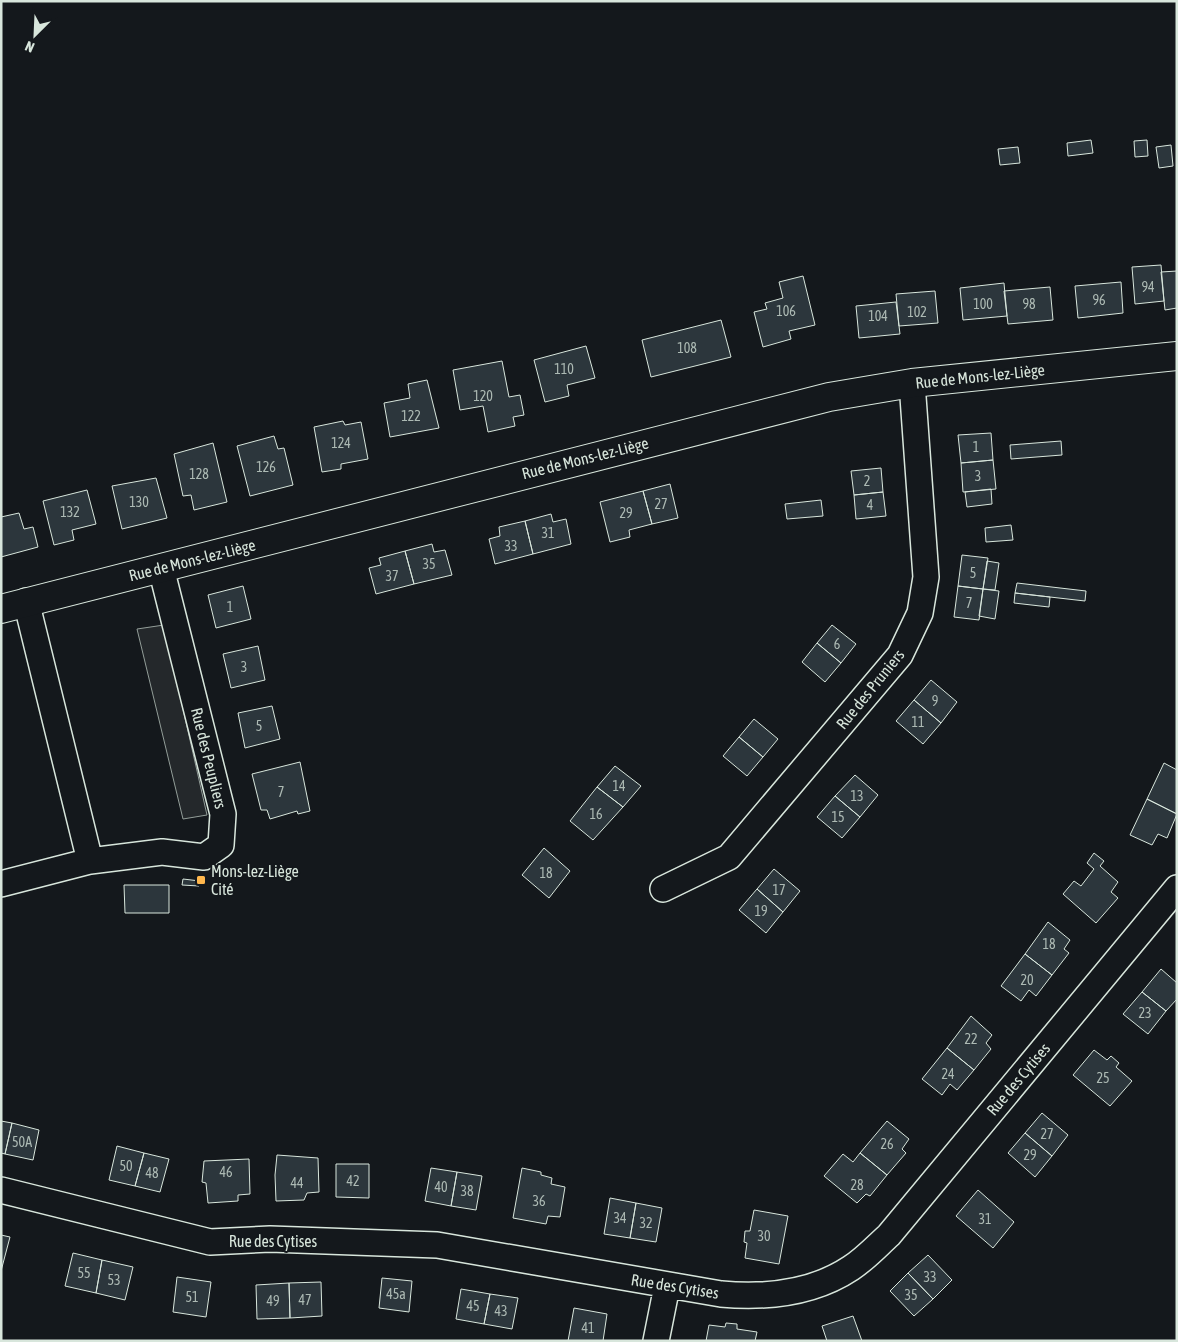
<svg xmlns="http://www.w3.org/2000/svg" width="1178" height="1342" font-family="'Asap Condensed',sans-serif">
	<rect width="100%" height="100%" fill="#14181c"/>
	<path fill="#24282b" stroke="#939e99" d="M 164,625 L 207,815 L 183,819 L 137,629 Z"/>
	<path fill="#2c363c" stroke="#d8e6dc" d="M 1091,140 L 1093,153 L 1068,156 L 1067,143 Z
		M 1147,140 L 1148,156 L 1135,157 L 1134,141 Z
		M 1171,145 L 1173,166 L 1159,168 L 1156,147 Z
		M 1018,147 L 1020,163 L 1000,165 L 998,149 Z
		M 1161,265 L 1164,301 L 1135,304 L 1132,267 Z
		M 1177,271 L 1177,308 L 1165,310 L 1161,272 Z
		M 803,276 L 815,325 L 789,331 L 791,339 L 763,347 L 754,312 L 767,309 L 765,303 L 783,298 L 779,282 Z
		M 1121,282 L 1123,313 L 1078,318 L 1075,286 Z
		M 1004,283 L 1007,316 L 963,320 L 960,288 Z
		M 1050,287 L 1053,320 L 1008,324 L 1004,291 Z
		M 935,291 L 938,323 L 899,326 L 896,294 Z
		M 896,302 L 900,334 L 859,338 L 856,306 Z
		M 721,320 L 731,357 L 651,377 L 642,340 Z
		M 586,346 L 595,378 L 567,385 L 569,396 L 545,402 L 534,360 Z
		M 502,361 L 509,397 L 520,395 L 524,415 L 513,417 L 515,426 L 488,432 L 483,406 L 460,410 L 453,370 Z
		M 427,380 L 439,428 L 390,437 L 384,403 L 410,398 L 408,384 Z
		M 343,421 L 345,425 L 361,422 L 368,459 L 341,464 L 341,469 L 322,472 L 314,427 Z
		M 991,433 L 993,460 L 961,463 L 958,435 Z
		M 274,436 L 278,449 L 284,448 L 293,485 L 250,496 L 237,446 Z
		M 1061,441 L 1062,455 L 1011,459 L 1010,445 Z
		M 213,443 L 227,502 L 194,510 L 191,495 L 183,496 L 174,454 Z
		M 993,460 L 996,489 L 963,492 L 961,463 Z
		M 881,468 L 883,492 L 854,495 L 851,471 Z
		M 156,478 L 167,518 L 122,529 L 112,486 Z
		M 670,484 L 678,518 L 652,524 L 643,491 Z
		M 991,489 L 992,504 L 967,507 L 965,492 Z
		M 87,490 L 96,524 L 72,530 L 74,540 L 54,545 L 43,501 Z
		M 643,491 L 652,524 L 629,530 L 630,537 L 610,542 L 600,502 Z
		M 883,492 L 886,516 L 856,519 L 854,495 Z
		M 821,500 L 823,516 L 787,519 L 785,504 Z
		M 19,513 L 24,529 L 33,527 L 38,547 L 1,557 L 1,517 Z
		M 551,514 L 553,522 L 566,519 L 571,544 L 533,554 L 525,521 Z
		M 525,521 L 533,554 L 495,564 L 489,539 L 500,536 L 499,527 Z
		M 1011,525 L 1013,540 L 986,542 L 985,528 Z
		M 432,544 L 434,552 L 445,550 L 452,575 L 414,584 L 405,551 Z
		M 405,551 L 414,584 L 376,594 L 369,568 L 381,565 L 379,558 Z
		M 962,555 L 988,558 L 983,589 L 958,586 Z
		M 987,561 L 999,563 L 995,590 L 983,589 Z
		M 1017,583 L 1086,591 L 1085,601 L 1015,593 Z
		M 243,586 L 251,619 L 216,628 L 208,595 Z
		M 958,586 L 983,589 L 979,620 L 954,617 Z
		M 983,589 L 999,591 L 995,619 L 979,616 Z
		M 1015,593 L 1050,597 L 1049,607 L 1014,603 Z
		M 832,625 L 856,644 L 841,663 L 817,643 Z
		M 817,643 L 841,663 L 825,682 L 802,662 Z
		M 258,646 L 265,680 L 231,688 L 223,654 Z
		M 931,680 L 957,702 L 941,723 L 914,700 Z
		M 914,700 L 941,723 L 923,744 L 896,721 Z
		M 272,706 L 280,739 L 245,748 L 238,713 Z
		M 754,719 L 778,739 L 763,757 L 739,737 Z
		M 739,737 L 763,757 L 747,776 L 723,756 Z
		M 300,762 L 310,811 L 298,814 L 297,811 L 270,819 L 267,810 L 261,810 L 252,774 Z
		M 1164,763 L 1177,770 L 1177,814 L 1147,799 Z
		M 615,766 L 641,786 L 623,807 L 597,787 Z
		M 855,775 L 878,795 L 860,817 L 835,796 Z
		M 597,787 L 623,807 L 593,840 L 570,821 Z
		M 835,796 L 860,817 L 842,838 L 817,817 Z
		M 1147,799 L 1177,814 L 1167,838 L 1158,834 L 1152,845 L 1130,835 Z
		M 544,848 L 570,871 L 549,898 L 522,875 Z
		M 1094,853 L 1104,861 L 1100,866 L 1118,882 L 1111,892 L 1118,898 L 1096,923 L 1063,894 L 1074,881 L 1081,886 L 1094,869 L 1087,863 Z
		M 774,869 L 800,891 L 783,912 L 757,889 Z
		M 183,879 L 200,881 L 199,886 L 182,885 Z
		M 124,885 L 169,885 L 169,913 L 125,913 Z
		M 757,889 L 783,912 L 766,933 L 739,910 Z
		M 1048,922 L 1070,940 L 1064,949 L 1069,953 L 1052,975 L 1025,954 Z
		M 1025,954 L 1052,975 L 1036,996 L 1029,990 L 1021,1001 L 1001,986 Z
		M 1161,969 L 1177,983 L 1177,999 L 1166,1011 L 1142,992 Z
		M 1142,992 L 1166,1011 L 1148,1034 L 1123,1014 Z
		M 971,1016 L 992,1035 L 986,1043 L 991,1049 L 974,1070 L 947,1048 Z
		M 947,1048 L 974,1070 L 957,1090 L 950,1084 L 942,1095 L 922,1079 Z
		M 1094,1050 L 1107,1060 L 1111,1056 L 1119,1063 L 1116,1067 L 1132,1081 L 1110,1106 L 1073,1075 Z
		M 1042,1113 L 1068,1135 L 1052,1156 L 1025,1133 Z
		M 1,1121 L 12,1123 L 5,1154 L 1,1153 Z
		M 887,1121 L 909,1139 L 902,1149 L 906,1153 L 887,1175 L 860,1153 Z
		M 12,1123 L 39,1130 L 33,1160 L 5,1154 Z
		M 1025,1133 L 1052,1156 L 1035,1177 L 1008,1153 Z
		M 117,1146 L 144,1153 L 135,1186 L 109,1180 Z
		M 144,1153 L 169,1159 L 160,1192 L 135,1186 Z
		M 860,1153 L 887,1175 L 870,1196 L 866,1194 L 857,1203 L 824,1176 L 843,1154 L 853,1162 Z
		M 277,1155 L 318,1158 L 319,1192 L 307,1193 L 304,1200 L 276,1201 L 275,1175 Z
		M 249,1159 L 250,1194 L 238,1195 L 238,1201 L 208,1203 L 206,1183 L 202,1182 L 204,1161 Z
		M 336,1164 L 369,1164 L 369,1198 L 336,1197 Z
		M 431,1168 L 457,1172 L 451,1206 L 425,1201 Z
		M 522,1168 L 541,1172 L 541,1175 L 552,1178 L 551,1184 L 565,1187 L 560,1217 L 548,1216 L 546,1224 L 513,1218 Z
		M 457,1172 L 482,1176 L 476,1210 L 451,1206 Z
		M 978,1190 L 1014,1222 L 993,1248 L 956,1216 Z
		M 610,1198 L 636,1203 L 630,1238 L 604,1234 Z
		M 636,1203 L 662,1208 L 656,1242 L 630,1238 Z
		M 754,1210 L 788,1216 L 779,1264 L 745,1258 L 747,1243 L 744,1242 L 745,1231 L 750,1231 Z
		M 1,1235 L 10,1237 L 1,1271 Z
		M 73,1253 L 102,1260 L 96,1293 L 65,1286 Z
		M 928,1255 L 952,1280 L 933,1299 L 908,1273 Z
		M 102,1260 L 133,1267 L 125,1300 L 96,1293 Z
		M 908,1273 L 933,1299 L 914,1316 L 890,1291 Z
		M 177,1277 L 211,1282 L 206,1317 L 173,1312 Z
		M 382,1278 L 412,1281 L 409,1312 L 379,1308 Z
		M 321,1282 L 322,1316 L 290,1318 L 289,1283 Z
		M 289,1283 L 290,1318 L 257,1319 L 256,1285 Z
		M 461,1289 L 490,1294 L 484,1324 L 456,1319 Z
		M 490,1294 L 518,1298 L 512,1329 L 484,1324 Z
		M 574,1308 L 607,1314 L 603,1341 L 568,1341 Z
		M 853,1316 L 862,1341 L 827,1341 L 822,1326 Z
		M 726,1323 L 737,1324 L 737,1329 L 757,1332 L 755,1341 L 706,1341 L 709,1325 L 725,1327 Z"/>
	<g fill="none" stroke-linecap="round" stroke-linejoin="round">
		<g stroke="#d8e6dc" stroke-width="28">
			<path id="minor" d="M 26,601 L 90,861
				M 1,884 L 90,861 L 162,852 L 204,857 L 221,845 L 223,814 L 161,568
				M 663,889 L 729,857 L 900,655 L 920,613 L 926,577 L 912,383
				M 1,1190 L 210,1242 L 270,1239 L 437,1245 L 721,1294 C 766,1298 812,1294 851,1268 C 865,1259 877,1246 889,1235 L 1177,888
				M 656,1341 L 667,1286"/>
		</g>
		<g stroke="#d8e6dc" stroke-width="30">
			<path id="tertiary" d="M 1,609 L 829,397 L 912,383 L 1177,356"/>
		</g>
		<use href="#minor" stroke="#14181c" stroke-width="25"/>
		<use href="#tertiary" stroke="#14181c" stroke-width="28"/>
	</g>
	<rect fill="#ffb74d" stroke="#14181c" stroke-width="2" x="196" y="875" width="10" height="10" rx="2.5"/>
	<g text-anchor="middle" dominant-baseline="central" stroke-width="4" stroke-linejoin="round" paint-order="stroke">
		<g font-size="14" fill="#adbab4">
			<text x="1148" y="287">94</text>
			<text x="1099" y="300">96</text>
			<text x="983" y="304">100</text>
			<text x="1029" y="304">98</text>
			<text x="786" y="311">106</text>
			<text x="917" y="312">102</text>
			<text x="878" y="316">104</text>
			<text x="687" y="348">108</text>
			<text x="564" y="369">110</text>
			<text x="483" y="396">120</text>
			<text x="411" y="416">122</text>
			<text x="341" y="443">124</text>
			<text x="976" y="447">1</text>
			<text x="266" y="467">126</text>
			<text x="199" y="474">128</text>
			<text x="978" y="476">3</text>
			<text x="867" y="481">2</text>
			<text x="139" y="502">130</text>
			<text x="661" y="504">27</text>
			<text x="870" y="505">4</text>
			<text x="70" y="512">132</text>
			<text x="626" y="513">29</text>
			<text x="548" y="533">31</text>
			<text x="511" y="546">33</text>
			<text x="429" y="564">35</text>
			<text x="973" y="573">5</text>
			<text x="392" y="576">37</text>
			<text x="969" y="603">7</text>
			<text x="230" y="607">1</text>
			<text x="837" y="644">6</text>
			<text x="244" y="667">3</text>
			<text x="935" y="701">9</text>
			<text x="918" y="722">11</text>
			<text x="259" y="726">5</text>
			<text x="619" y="786">14</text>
			<text x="281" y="792">7</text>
			<text x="857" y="796">13</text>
			<text x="596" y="814">16</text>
			<text x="838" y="817">15</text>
			<text x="546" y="873">18</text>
			<text x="779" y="890">17</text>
			<text x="761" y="911">19</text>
			<text x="1049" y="944">18</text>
			<text x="1027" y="980">20</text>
			<text x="1145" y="1013">23</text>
			<text x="971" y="1039">22</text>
			<text x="948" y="1074">24</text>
			<text x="1103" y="1078">25</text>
			<text x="1047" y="1134">27</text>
			<text x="22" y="1142">50A</text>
			<text x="887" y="1144">26</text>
			<text x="1030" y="1155">29</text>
			<text x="126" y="1166">50</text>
			<text x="226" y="1172">46</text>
			<text x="152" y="1173">48</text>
			<text x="353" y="1181">42</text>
			<text x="297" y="1183">44</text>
			<text x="857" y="1185">28</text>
			<text x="441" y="1187">40</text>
			<text x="467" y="1191">38</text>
			<text x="539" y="1201">36</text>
			<text x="620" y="1218">34</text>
			<text x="985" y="1219">31</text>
			<text x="646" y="1223">32</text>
			<text x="764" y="1236">30</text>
			<text x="84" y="1273">55</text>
			<text x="930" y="1277">33</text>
			<text x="114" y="1280">53</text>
			<text x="396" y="1294">45a</text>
			<text x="911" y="1295">35</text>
			<text x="192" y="1297">51</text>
			<text x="305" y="1300">47</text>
			<text x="273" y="1301">49</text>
			<text x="473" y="1306">45</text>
			<text x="501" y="1311">43</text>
			<text x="588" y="1328">41</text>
		</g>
		<g font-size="16" fill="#d8e6dc" stroke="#14181c">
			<text transform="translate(980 376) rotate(-6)">Rue de Mons-lez-Liège</text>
			<text transform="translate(585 458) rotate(-14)">Rue de Mons-lez-Liège</text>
			<text transform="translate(192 560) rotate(-14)">Rue de Mons-lez-Liège</text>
			<text transform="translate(870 689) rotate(-51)">Rue des Pruniers</text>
			<text transform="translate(209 758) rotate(76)">Rue des Peupliers</text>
			<text transform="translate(1018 1079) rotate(-50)">Rue des Cytises</text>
			<text x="273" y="1241">Rue des Cytises</text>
			<text transform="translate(675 1286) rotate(9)">Rue des Cytises</text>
		</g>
		<g font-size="16" fill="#d8e6dc" stroke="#14181c" text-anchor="start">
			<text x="211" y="871">Mons-lez-Liège<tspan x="211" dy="18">Cité</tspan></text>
		</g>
	</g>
	<rect width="1178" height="1342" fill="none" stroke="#d8e6dc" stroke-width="5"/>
	<g transform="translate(35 35) rotate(204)" stroke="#14181c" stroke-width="4" paint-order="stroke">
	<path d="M0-4L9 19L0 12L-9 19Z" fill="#d8e6dc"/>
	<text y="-8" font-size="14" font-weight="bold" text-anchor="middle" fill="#d8e6dc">N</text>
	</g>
</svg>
